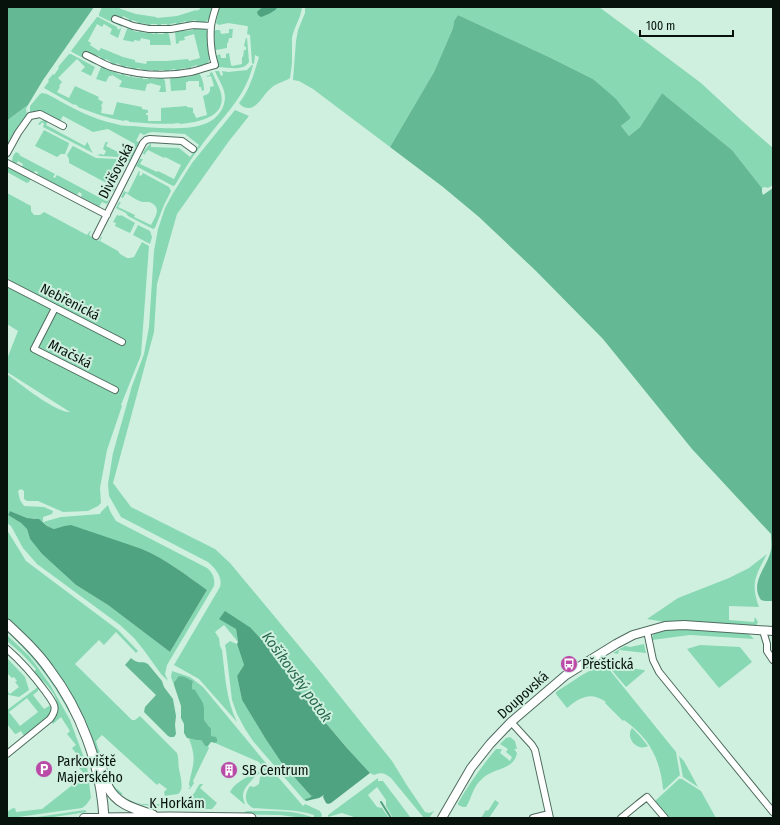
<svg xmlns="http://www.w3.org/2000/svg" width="780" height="825" font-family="'Fira Sans Condensed',sans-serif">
	<rect width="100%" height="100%" fill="#cff0df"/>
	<path fill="#88d8b4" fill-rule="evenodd" d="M 102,7 L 118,7 L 121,9 L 136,14 L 156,17 L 157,18 L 177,16 L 196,10 L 196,11 L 200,9 L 200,8 L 201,7 L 212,7 L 209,19 L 205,22 L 196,22 L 196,20 L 190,21 L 190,23 L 187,24 L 186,21 L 180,23 L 180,25 L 177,25 L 176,23 L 170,24 L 170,26 L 167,26 L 167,24 L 161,24 L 160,27 L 157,27 L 157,24 L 151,24 L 150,26 L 147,26 L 147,24 L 141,23 L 141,25 L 137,24 L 138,22 L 132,20 L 131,22 L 128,21 L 129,19 L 123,16 L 122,19 L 115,16 L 113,21 L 121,24 L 122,27 L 99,16 L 99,14 Z
		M 219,7 L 302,7 C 301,18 294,27 292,38 L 292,63 L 290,78 C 284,82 276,83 270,89 C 263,95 260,105 250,108 C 245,108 242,107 239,103 C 250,90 254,73 259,57 L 255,55 L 254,64 L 252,63 L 250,35 L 247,34 L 248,27 L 247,26 L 228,23 L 219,25 L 216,23 Z
		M 305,7 L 599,7 L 641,38 L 701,83 L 742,121 L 773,148 L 773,185 L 768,188 L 765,187 L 762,188 L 732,150 L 662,93 L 640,127 L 629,136 L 621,126 L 631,118 L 593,79 L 551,58 L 458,15 L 454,21 L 453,28 L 434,72 L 390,147 L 313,89 L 299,81 L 293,80 L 296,41 L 298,30 L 305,13 Z
		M 97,17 L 98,17 L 117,27 L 117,28 L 119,30 L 120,28 L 121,29 L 118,38 L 110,34 L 112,29 L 104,24 L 102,27 L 97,24 L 88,41 L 91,43 L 90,45 L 99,51 L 101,48 L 123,57 L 135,60 L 135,62 L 146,64 L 147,61 L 166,61 L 188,59 L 189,61 L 200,58 L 194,34 L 184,37 L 185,40 L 179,41 L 179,43 L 176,44 L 175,31 L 184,29 L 185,31 L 193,30 L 193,28 L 204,28 L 207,31 L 208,34 L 209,61 L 206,65 L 197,67 L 197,65 L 191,67 L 191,69 L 187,70 L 186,68 L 180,69 L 180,71 L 176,71 L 175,69 L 169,70 L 169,72 L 164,72 L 164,70 L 159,70 L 158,72 L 154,72 L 153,70 L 148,70 L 147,72 L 143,71 L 142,69 L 137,68 L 136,70 L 132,69 L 132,68 L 126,66 L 125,68 L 121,67 L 121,65 L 116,63 L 115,65 L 111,64 L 111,62 L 106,59 L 104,61 L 100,59 L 101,57 L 95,55 C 93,58 95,62 96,65 L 72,52 L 71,51 Z
		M 130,27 L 133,29 L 133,31 L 139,32 L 140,30 L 142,30 L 141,32 L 147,33 L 148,31 L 150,33 L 155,34 L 156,32 L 157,32 L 158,34 L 164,34 L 164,32 L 167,32 L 169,34 L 171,45 L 150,45 L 150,40 L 141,38 L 140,41 L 134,40 L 134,42 L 123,40 L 127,29 Z
		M 229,29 L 233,29 L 232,38 L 229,38 L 228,43 L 227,43 L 227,48 L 216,50 L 215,49 L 214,31 L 216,30 L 220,30 L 221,34 L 229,33 Z
		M 246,38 L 247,38 L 249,62 C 243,72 227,67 218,67 L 216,56 L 220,54 L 221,58 L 226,58 L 226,54 L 229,53 L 231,65 L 232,66 L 242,64 L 242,57 L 243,57 L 244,50 L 246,50 L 246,47 L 244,46 Z
		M 69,54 L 71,54 L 95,67 L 91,76 L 81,71 L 85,67 L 77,59 L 58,78 L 62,82 L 59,86 L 60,87 L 57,92 L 69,98 L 75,86 L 99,97 L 98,99 L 103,102 L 101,106 L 102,107 L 101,113 L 113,115 L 117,102 L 142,107 L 142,109 L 148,110 L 148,113 L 146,113 L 146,115 L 148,115 L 148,121 L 161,121 L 161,108 L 187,106 L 187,107 L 193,108 L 193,113 L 194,113 L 196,118 L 207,115 L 203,96 L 208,94 L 210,91 L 210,87 L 214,86 L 211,76 L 207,77 L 206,74 L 207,76 L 210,75 L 210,73 L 212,72 C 215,79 219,86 221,93 C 227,118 197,122 180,124 L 179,123 C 163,125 146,123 129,122 L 129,121 L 125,120 L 124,121 C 108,118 93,113 78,107 L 78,106 L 74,104 L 74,105 L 44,88 L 49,81 L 48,80 L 53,74 L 54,75 L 59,68 L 58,67 Z
		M 252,65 L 253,65 C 245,99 220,119 201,146 C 191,158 183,172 175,185 L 173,186 L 136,166 L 140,159 L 143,159 L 140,164 L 157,172 L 158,171 L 174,179 L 181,165 L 165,157 L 164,158 L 148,150 L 144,155 L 143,153 L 146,148 L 151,143 L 151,147 L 179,148 L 190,157 L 199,145 L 185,134 L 152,132 L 148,133 L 144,135 L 140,133 L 136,141 L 139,142 L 138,145 L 129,162 L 118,157 L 101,156 L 97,155 L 101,154 L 104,155 L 106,151 L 103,149 L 105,143 L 106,142 L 108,142 L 106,146 L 128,157 L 135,144 L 108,129 L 93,132 L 63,116 L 60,121 C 51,116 40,107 30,113 L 30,106 L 40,94 L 42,93 L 47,94 C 69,106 91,119 116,124 C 122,126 128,126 134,126 C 153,128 190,131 207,123 C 218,118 225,108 225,97 C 225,88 218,79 215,71 L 219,71 L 221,76 L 223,75 L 222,71 L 228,72 L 247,70 Z
		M 101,67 L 103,67 L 108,68 L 108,70 L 114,72 L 115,70 L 116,71 L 116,73 L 121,75 L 122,73 L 124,73 L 124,75 L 130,77 L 131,75 L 132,75 L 132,77 L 140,78 L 141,76 L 142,76 L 143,79 L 148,79 L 149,77 L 151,77 L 151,79 L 157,79 L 157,77 L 163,78 L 165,81 L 166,92 L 159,92 L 161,86 L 150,83 L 149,84 L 147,84 L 145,91 L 120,87 L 119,87 L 122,81 L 112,75 L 111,76 L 109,76 L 106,82 L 96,79 Z
		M 199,73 C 202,77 204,84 204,90 L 202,91 L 201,87 L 199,87 L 199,81 L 188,81 L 188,82 L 186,82 L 186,90 L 171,91 L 170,79 L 171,78 L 186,75 L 186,77 L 193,76 L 193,74 Z
		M 28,105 L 26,109 L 27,115 L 19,125 L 7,147 L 7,123 L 9,119 Z
		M 235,110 L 249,116 L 229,141 L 177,214 L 157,284 L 154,332 L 113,483 L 131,507 L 215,549 L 230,563 L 319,670 L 392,761 L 408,787 L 425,812 L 429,813 L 434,811 L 429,818 L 424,818 L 391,778 C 385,773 381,772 374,775 L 370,773 L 348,749 L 303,696 L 272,651 L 251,628 L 236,629 L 238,642 L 224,625 L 215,632 L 219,638 L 220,646 L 222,650 C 225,674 226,700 237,722 L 199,679 L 174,665 L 220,587 C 223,577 215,568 208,562 L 121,517 L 109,496 L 108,484 L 113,453 L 132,386 L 144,354 L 149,327 L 154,251 L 158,229 L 165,208 L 172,195 L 192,163 Z
		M 44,120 L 48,121 L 46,125 L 85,146 L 87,142 L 88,143 L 91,150 L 93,153 L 43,127 L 44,124 L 42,122 L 40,125 L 38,124 L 41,121 Z
		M 44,130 L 69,143 L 69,144 L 65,154 L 61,154 L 57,157 L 35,146 Z
		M 73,146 L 96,158 L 116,159 L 119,161 L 118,164 L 121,166 L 111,184 L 115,186 L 115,188 L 113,192 L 110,192 L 112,186 L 69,163 L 69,159 L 67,155 L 72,147 Z
		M 16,152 L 20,154 L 19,155 L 55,174 L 53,177 L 55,178 L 57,175 L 106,201 L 109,197 L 111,196 L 107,204 L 102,202 L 99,207 L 81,197 L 82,194 L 79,192 L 77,195 L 37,175 L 38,172 L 35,171 L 34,173 L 22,167 L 23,164 L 18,161 L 16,164 L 12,161 L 13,156 Z
		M 8,167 L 31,179 L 29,182 L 27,183 L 7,172 Z
		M 139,171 L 140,172 L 139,175 L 141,176 L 143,173 L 169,187 L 171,191 L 164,205 L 155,228 L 153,229 L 128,216 L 126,213 L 116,208 L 119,202 L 121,202 L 118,207 L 135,215 L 134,217 L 151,225 C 155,217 163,207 149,202 C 147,202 145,202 143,202 C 137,201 131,196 126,193 L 123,198 L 121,197 L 124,191 L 128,193 Z
		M 7,193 L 31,206 L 31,211 L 34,215 L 40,215 L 44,212 L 87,235 L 90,231 L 91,231 L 89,235 L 99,241 L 101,237 L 102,237 L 100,241 L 118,251 L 120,254 L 127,258 L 130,258 L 134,257 L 142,242 L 149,246 L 141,355 L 121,405 L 122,406 L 107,450 L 100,488 L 101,503 L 98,506 L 88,511 L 63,512 L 38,501 L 27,501 L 24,499 L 24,491 L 21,489 L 18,491 L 20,500 L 24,506 L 44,507 L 53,511 L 52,514 L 43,517 L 43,522 L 61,517 L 100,514 L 101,512 L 108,505 L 110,511 L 116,521 L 207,568 C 213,573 215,578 214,586 L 167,665 L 165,674 L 168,681 L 161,674 L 143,649 L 134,638 L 120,625 L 37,564 L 23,548 L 11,526 L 7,523 L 7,374 C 19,383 56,413 70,412 L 7,372 L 7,359 L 18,331 L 7,324 ZM 10,511 L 27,518 L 35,518 L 43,522 L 47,526 L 54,529 L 64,526 L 142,549 C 166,559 186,575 207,590 L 170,652 L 108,605 L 76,585 L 42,554 L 30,539 L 27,529 L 21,523 L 8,515 Z
		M 117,215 L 120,216 L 121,215 L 135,223 L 130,233 L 115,226 L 116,223 L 113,222 Z
		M 138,225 L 150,231 L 152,237 L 150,244 L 133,235 Z
		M 7,530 L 26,561 L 118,630 L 138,651 L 136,653 L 116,632 L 104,645 L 99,640 L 75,664 L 132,720 L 135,720 L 140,716 L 177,753 C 179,758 178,763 179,769 C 180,776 185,789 178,794 C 174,795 168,795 165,796 L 164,792 L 167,789 L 159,783 L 157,785 L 102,735 L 96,741 L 98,748 L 104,761 L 111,784 L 123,794 L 118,796 C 107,785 108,776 103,763 C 100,757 96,751 93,744 C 89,736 87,727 83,718 C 71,692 55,668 36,647 C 27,637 17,628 7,619 Z
		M 767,554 C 756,575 750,583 759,607 L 729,606 L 729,620 L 754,622 L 755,617 L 758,622 L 756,626 L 665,622 L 647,619 L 678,598 L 729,578 L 749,568 Z
		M 7,629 C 33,653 54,680 70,711 L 69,712 C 53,682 32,655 7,632 Z
		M 688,629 L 745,633 L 750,635 L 754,639 L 690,635 L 652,640 L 653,635 C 660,629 678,629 688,629 Z
		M 7,635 L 29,656 L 36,665 L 51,686 L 70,720 L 87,766 L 91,798 L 86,805 L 82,808 L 11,818 L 8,818 C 6,812 9,809 15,808 L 16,812 L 42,809 L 85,775 L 76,764 L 81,760 L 72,748 L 76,745 L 67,734 L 70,731 L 61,717 L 53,724 L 52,722 C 67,700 48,687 34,672 L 36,669 L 21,653 L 7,641 Z
		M 230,641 L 237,644 L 244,665 L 237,676 L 242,700 L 265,738 L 281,762 L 311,796 L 309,798 L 305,799 L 306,801 L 304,800 L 253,741 L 245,729 L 237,714 L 232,700 L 226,650 L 225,645 Z
		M 644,644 L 646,653 L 619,650 L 618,654 L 613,653 L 625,646 L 630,647 Z
		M 700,645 L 740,647 L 752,662 L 719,688 L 687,649 Z
		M 7,658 L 25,677 L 29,690 L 19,697 L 9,695 L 7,694 L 7,691 L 10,694 L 19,687 L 15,682 L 17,681 L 14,677 L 12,678 L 8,674 L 7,674 Z
		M 604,663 L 676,752 L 680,775 L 664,790 L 663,789 C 660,758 649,738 624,720 L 623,721 L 605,703 L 606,702 C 591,691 580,697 567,708 L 556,694 L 556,692 L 582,675 Z
		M 609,665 L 644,670 L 645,671 L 626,687 L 609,667 Z
		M 172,671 L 190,677 L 203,687 L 270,768 L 257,775 L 257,773 C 261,770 262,766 259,762 L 215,743 L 217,742 L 211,736 L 209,726 L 205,721 L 204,719 L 204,712 L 192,689 L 192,687 L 193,681 L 185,677 L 176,679 L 174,682 L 174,685 L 171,677 Z
		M 38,687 L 39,688 L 38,691 L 33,695 L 44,709 L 49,706 L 51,707 L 52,710 C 47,721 34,728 24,736 L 21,731 L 16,734 L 15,734 L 7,724 L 7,710 ZM 27,698 L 38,712 L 20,726 L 9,712 Z
		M 632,728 L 640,736 L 648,746 C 637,752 625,738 632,728 Z
		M 510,737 L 515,741 L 517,749 L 514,749 L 517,753 C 514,770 494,768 483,778 C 472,787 473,796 466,807 L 463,807 L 458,805 L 458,803 C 469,784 482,766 496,749 L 502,749 L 500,753 L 510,761 L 512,757 L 506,752 L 508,749 L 500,744 L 506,738 Z
		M 189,739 L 201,740 L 205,746 L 208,746 L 209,748 L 193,781 L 194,783 L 190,789 L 188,788 L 190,788 L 189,784 C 193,764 197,759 189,739 Z
		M 679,756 L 684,761 L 698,787 L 683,777 Z
		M 272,770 L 303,806 L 305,804 L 320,811 L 322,815 C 321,819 318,818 314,817 L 314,815 C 295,809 273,810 253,808 C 244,803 244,794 250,786 L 254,787 L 259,784 L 260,777 Z
		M 252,775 L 254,775 L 255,776 C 248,786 239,790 245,804 L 244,804 L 230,792 C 235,783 243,779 252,775 Z
		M 378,778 L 378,781 L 383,781 L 411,818 L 393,818 L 386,806 L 386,800 L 377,787 L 368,795 L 377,807 L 382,808 L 389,818 L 357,818 L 342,813 L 328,817 L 328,815 Z
		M 679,779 L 682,779 L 701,791 L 716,818 L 670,818 L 655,801 Z
		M 200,784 L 203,784 L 200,788 L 217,803 L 212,809 C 204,809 197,810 194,802 C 193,800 192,798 191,796 C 196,793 196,788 200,784 Z
		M 178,799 L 181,800 L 182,803 L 181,806 L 179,807 L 143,805 L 132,802 L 142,804 L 162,804 L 166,801 Z
		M 495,800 L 499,803 L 489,818 L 481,818 L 486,810 L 488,811 Z
		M 85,810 L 87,812 L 47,818 L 30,818 Z
		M 247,811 L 252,811 C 271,811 297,810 314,818 L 303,818 L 280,815 L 224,814 L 215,813 L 243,813 Z"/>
	<path fill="#65b894" d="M 7,7 L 94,7 L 43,80 L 28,105 L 9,119 L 7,123 Z
		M 458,15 L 551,58 L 593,79 L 616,99 L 631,118 L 621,126 L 629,136 L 640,127 L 662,93 L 732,150 L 762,188 L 762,192 L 763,195 L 773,188 L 773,601 L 765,601 L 761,600 C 749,583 768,566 771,550 C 772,545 771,539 771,534 L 692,449 L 603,339 L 536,271 L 479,217 L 443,187 L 390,147 L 434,72 L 453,28 L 454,21 Z
		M 131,658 C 138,665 142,660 148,664 L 162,681 L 164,687 L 173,699 L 176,716 L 175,725 L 176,734 L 174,737 L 170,737 L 168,736 L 144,712 L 145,707 L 156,695 L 125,665 Z
		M 179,676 L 185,677 L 193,681 L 192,687 L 192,689 L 195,690 L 203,703 L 204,708 L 204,719 L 205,721 L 211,729 L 211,736 L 216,737 L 217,739 L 217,742 L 215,743 L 211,742 L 208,746 L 205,746 L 201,740 L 196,740 L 187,738 L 184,733 L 184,724 L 181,718 L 181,706 L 174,685 L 174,682 Z"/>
	<path fill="#50a380" d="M 264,7 L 278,7 C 274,12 267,15 261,17 L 258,15 L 257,12 L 260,9 Z
		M 10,511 L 27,518 L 39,519 L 47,526 L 54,529 L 64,526 L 71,525 L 142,549 C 166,559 186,575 207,590 L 170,652 L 108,605 L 76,585 L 42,554 L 30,539 L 27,529 L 21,523 L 8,515 Z
		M 225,611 L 251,628 L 272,651 L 303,696 L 347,748 L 370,773 L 331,803 L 328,804 L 326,803 L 323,797 L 324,795 L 319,798 L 306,801 L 305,799 L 309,798 L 313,795 L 311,796 L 281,762 L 265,738 L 242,700 L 237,676 L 244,665 L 237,644 L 238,642 L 236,629 L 219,619 Z"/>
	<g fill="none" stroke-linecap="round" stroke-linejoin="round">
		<path stroke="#50a380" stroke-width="2" d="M 381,802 L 391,818"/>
		<g stroke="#4e6b5e" stroke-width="8">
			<path id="minor" d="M 115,19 L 133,26 L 149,29 L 171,29 L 193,25 L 211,26
				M 86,55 C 95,59 103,64 111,67 C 137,75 165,77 191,72 C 199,70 207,67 215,65 C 211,53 210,39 211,26 C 212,20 214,13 216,7
				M 7,153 L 18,133 L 30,116 L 40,114 L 63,126
				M 7,163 L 107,215
				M 96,236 L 143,143 L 146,140 L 150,139 L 182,141 L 193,149
				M 7,283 L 122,342
				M 55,308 L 34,349 L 115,390
				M 764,630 L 764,634 L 767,644 L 767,651 L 773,660
				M 647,631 L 653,660 L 659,672 L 773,812
				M 7,649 C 22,662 34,676 45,691 C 48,695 52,700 54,705 C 56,710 53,715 50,719 L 7,754
				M 511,722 L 532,745 L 535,750 L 550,818
				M 533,818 L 549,814
				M 621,818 L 638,804 L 647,797 L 665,818"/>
		</g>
		<g stroke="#4e6b5e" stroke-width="10">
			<path id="tertiary" d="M 84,818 L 104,818
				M 442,818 L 471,768 L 490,744 L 511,722 L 566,675 L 616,644 L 633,635 L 665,626 L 684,625 L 773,631"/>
		</g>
		<g stroke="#4e6b5e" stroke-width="11">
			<path id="secondary" d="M 7,624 C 22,638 37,652 49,669 C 81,711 101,765 104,818
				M 100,766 C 104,772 105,780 108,787 C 117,805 136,809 153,815
				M 104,818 L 169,817 L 251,818"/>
		</g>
		<use href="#minor" stroke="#fff" stroke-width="6"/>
		<use href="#tertiary" stroke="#fff" stroke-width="8"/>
		<use href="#secondary" stroke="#fff" stroke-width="9"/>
	</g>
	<defs>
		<g id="bus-disc" transform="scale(0.9)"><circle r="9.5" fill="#ba4aa7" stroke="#cff0df"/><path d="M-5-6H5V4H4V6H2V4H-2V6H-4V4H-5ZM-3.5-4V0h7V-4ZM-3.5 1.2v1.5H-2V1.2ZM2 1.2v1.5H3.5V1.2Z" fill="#fff"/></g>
		<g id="parking-disc" transform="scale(0.9)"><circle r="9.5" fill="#ba4aa7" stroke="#cff0df"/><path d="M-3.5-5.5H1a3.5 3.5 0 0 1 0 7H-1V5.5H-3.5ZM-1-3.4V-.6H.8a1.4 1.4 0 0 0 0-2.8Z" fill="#fff"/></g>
		<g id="building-disc" transform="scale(0.9)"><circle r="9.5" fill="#ba4aa7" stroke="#cff0df"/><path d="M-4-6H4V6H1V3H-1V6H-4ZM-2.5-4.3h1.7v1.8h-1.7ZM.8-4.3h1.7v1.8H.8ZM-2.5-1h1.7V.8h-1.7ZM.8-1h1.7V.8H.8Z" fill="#fff"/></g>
	</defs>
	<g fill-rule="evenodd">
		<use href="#bus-disc" x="569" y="664"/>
		<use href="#parking-disc" x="44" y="769"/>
		<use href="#building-disc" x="229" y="770"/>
	</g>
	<g text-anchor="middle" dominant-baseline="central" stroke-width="4" stroke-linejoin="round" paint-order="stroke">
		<g font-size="14" fill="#07120d" stroke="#cff0df">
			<text transform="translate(116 171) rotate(-63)">Divišovská</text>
			<text transform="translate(70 302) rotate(27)">Nebřenická</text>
			<text transform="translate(70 354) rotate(27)">Mračská</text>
			<text transform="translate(523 695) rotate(-42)">Doupovská</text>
			<text x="177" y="803">K Horkám</text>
		</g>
		<g font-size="14" fill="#07120d" stroke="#cff0df" text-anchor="start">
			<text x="582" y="664">Přeštická</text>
			<text x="57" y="761">Parkoviště<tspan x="57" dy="16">Majerského</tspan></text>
			<text x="242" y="770">SB Centrum</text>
		</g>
		<g font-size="15" font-style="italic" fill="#26654c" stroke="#cff0df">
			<text transform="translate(297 677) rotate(54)">Košíkovský potok</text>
		</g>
	</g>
	<rect width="780" height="825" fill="none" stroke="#07120d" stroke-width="16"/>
	<path d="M640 30v6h93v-6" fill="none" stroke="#07120d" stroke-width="2"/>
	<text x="646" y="30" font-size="12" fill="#07120d" stroke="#cff0df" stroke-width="3" paint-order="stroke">100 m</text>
</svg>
